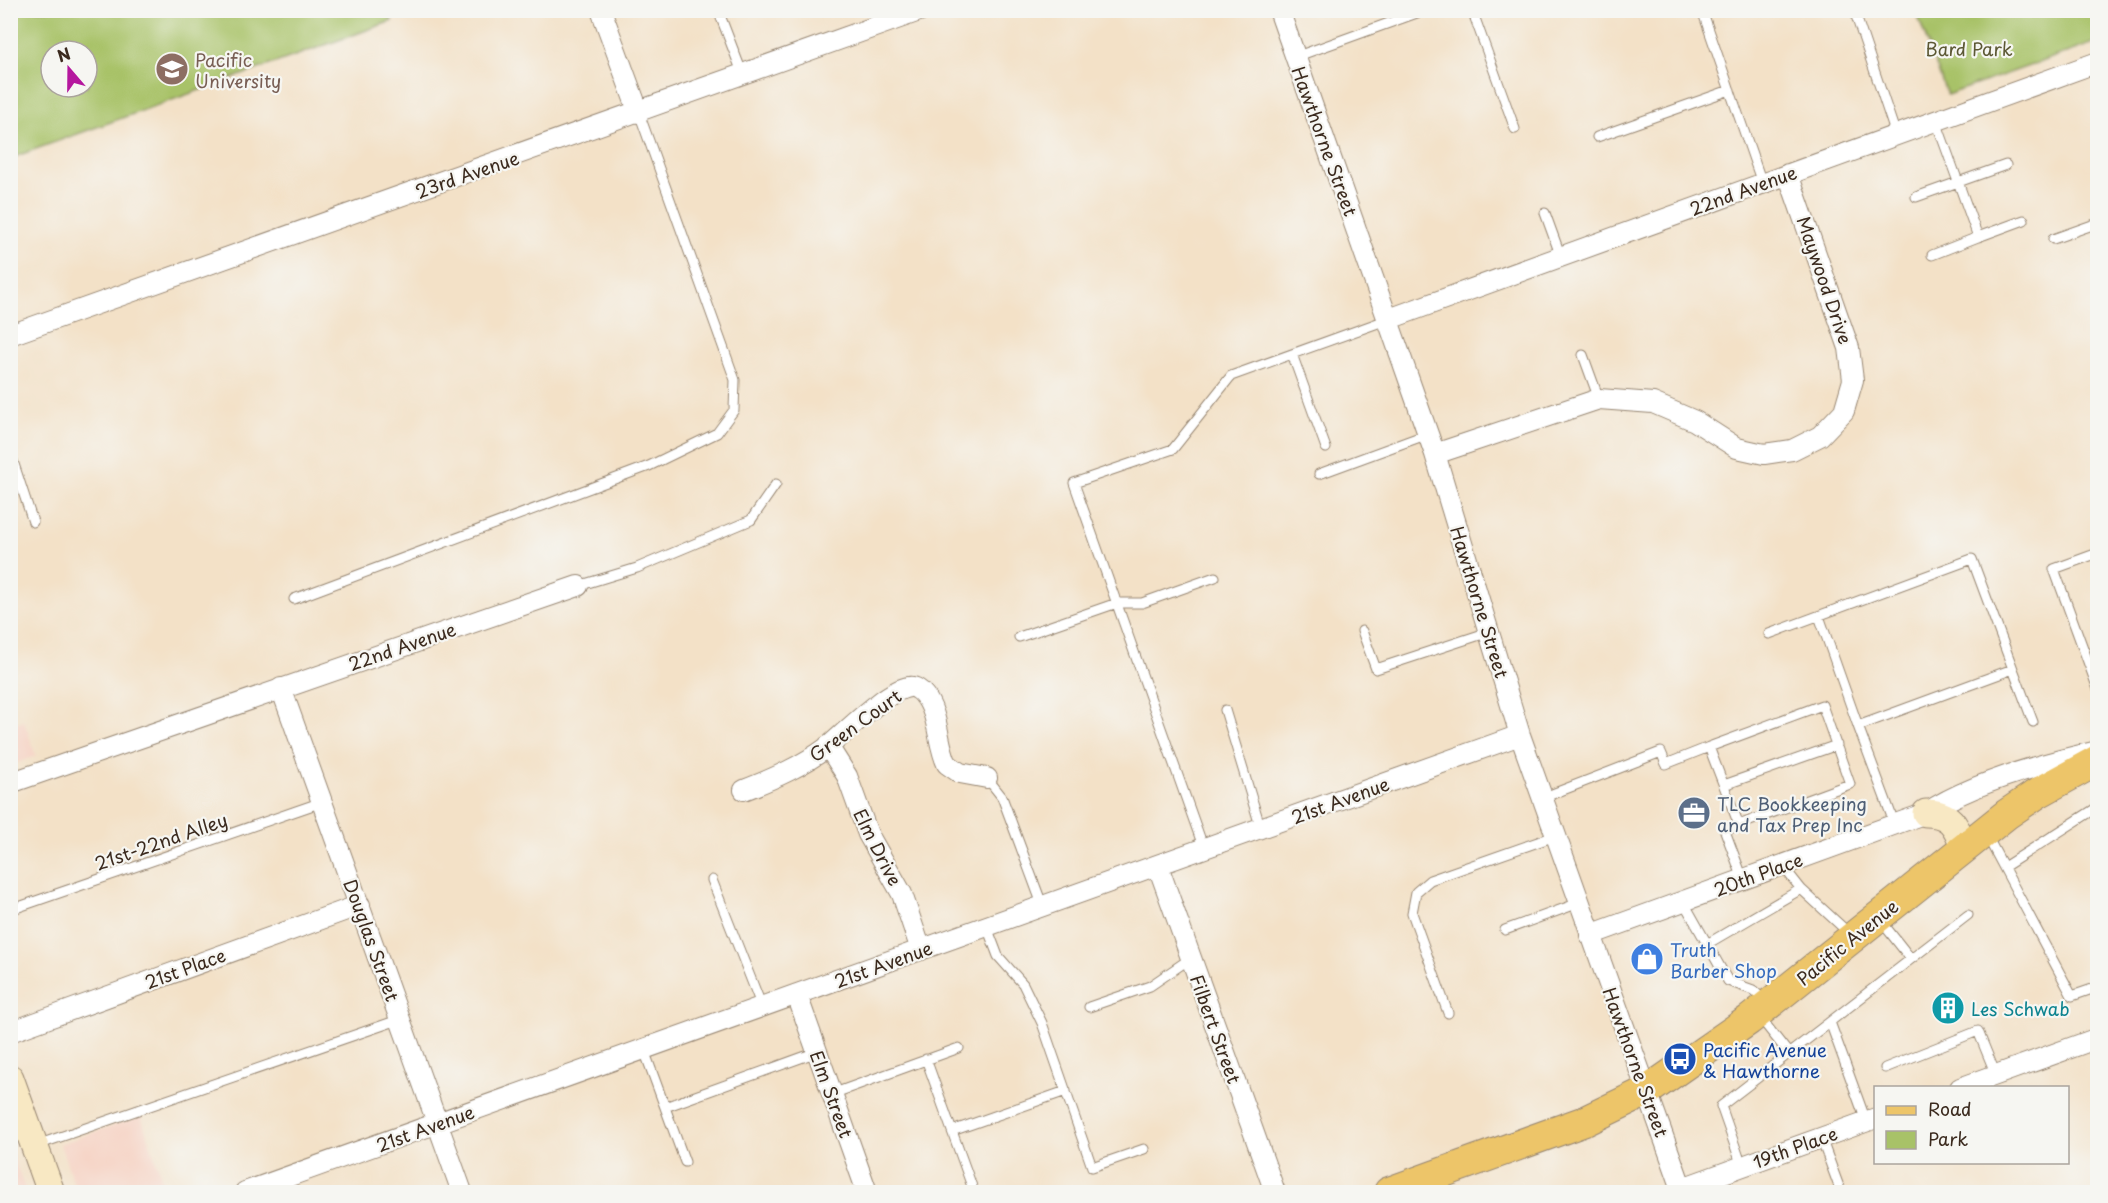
<svg xmlns="http://www.w3.org/2000/svg" width="2108" height="1203" font-family="'Playpen Sans',sans-serif">
	<rect width="100%" height="100%" fill="#f6f6f2"/>
	<filter id="ink" filterUnits="userSpaceOnUse"><feTurbulence type="fractalNoise" baseFrequency=".0167" numOctaves="2"/><feDisplacementMap in="SourceGraphic" scale="12" xChannelSelector="R" yChannelSelector="G"/><feConvolveMatrix kernelMatrix="1 2 1 2 8 2 1 2 1" color-interpolation-filters="sRGB"/></filter>
	<filter id="wash" filterUnits="userSpaceOnUse"><feTurbulence type="fractalNoise" baseFrequency=".008" numOctaves="4" result="noise"/><feDisplacementMap in="SourceGraphic" scale="24" xChannelSelector="R" yChannelSelector="G"/><feGaussianBlur stdDeviation="1.35" result="paint"/><feColorMatrix in="noise" values="0 0 0 0 0 0 0 0 0 0 0 0 0 0 0 0 0 1.4 0 .05"/><feComposite in="paint" operator="in"/></filter>
	<g filter="url(#wash)">
		<rect width="100%" height="100%" fill="#f3e1c7"/>
		<path fill="#f6d2c3" d="M 24,721 L 36,756 L 11,765 L 11,726 Z
			M 141,1116 L 166,1192 L 77,1192 L 60,1144 Z
			M 10,1151 L 11,1151 L 26,1192 L 11,1192 Z"/>
		<path fill="#a8c268" stroke="#727643" stroke-width="1.5" fill-rule="evenodd" d="M 11,10 L 388,10 L 392,21 L 11,158 ZM 51,51 L 87,51 L 87,87 L 51,87 Z
			M 1916,11 L 2097,11 L 2097,42 L 1947,95 Z"/>
	</g>
	<g filter="url(#ink)">
		<g fill="none" stroke-linecap="round" stroke-linejoin="round">
			<g stroke="#978672" stroke-width="11">
				<path id="lane" d="M 718,10 L 743,75
					M 1472,10 L 1515,129
					M 1702,10 L 1762,183
					M 1854,10 L 1896,135
					M 1295,57 L 1425,10
					M 1936,121 L 1978,237 L 2024,220
					M 1597,137 L 1730,90
					M 1916,197 L 2006,165
					M 1545,213 L 1561,257
					M 2053,239 L 2098,223
					M 1932,255 L 1978,237
					M 1292,354 L 1326,448
					M 1583,355 L 1599,399
					M 10,452 L 33,522
					M 1319,474 L 1428,434
					M 2098,553 L 2054,569 L 2098,689
					M 578,586 L 637,568 L 751,520 L 776,484
					M 294,599 L 649,466 L 717,433 L 734,410 L 735,380 L 639,113
					M 1819,616 L 1858,726
					M 1362,631 L 1376,669 L 1489,632
					M 1769,634 L 1972,559 L 2013,669
					M 1019,637 L 1117,603 L 1142,603 L 1215,577
					M 1225,710 L 1261,829
					M 1709,747 L 1822,705 L 1850,784 L 1739,825
					M 987,778 L 1002,797 L 1043,907
					M 1724,785 L 1837,745
					M 1542,798 L 1661,752 L 1666,764 L 1709,747 L 1739,825 L 1725,831 L 1743,879
					M 1895,825 L 1858,726 L 2013,669 L 2033,722
					M 1987,836 L 2072,996 L 2098,987
					M 1204,849 L 1074,483 L 1173,449 L 1231,376 L 1389,319
					M 1782,865 L 1801,889
					M 2004,867 L 2098,807
					M 712,880 L 762,1007
					M 1683,901 L 1728,981 L 1753,990 L 1766,1002
					M 10,910 L 322,802
					M 1881,921 L 1911,959
					M 987,927 L 998,956 L 1023,984 L 1042,1023 L 1092,1167 L 1144,1149
					M 1505,930 L 1579,903
					M 1707,944 L 1801,889 L 1851,935
					M 1089,1007 L 1150,986 L 1191,958
					M 1448,1013 L 1412,913 L 1416,892 L 1430,880 L 1555,836
					M 1759,1016 L 1789,1054
					M 1830,1022 L 1866,1121
					M 644,1050 L 685,1162
					M 926,1059 L 974,1192
					M 1885,1068 L 1978,1031 L 1996,1075
					M 832,1094 L 959,1048
					M 665,1107 L 817,1052
					M 952,1131 L 1066,1091
					M 1821,1138 L 1841,1192
					M 37,1145 L 401,1019
					M 1742,1166 L 1721,1106 L 1968,915"/>
			</g>
			<g stroke="#978672" stroke-width="22">
				<path id="street" d="M 601,10 L 639,113
					M 1279,10 L 1435,454 L 1520,735 L 1683,1192
					M 1389,319 L 2098,62
					M 10,335 L 922,10
					M 1435,454 L 1599,399 L 1653,403 L 1695,421 L 1737,448 L 1764,454 L 1792,450 L 1820,436 L 1844,411 L 1853,380 L 1849,348 L 1788,174
					M 281,688 L 462,1192
					M 828,746 L 847,776 L 868,834 L 902,894 L 921,950
					M 10,783 L 578,586
					M 744,790 C 775,778 802,766 829,746 C 847,731 887,690 909,687 C 915,686 921,691 924,695 C 939,713 937,743 947,764 L 960,773 L 987,778
					M 1158,866 L 1275,1192
					M 1590,935 L 1926,813 C 1971,783 2044,763 2098,751
					M 797,995 L 867,1192
					M 10,1032 L 360,905
					M 1960,1088 L 2098,1038
					M 1682,1188 L 1876,1118
					M 245,1192 L 1520,735"/>
			</g>
			<g stroke="#978672" stroke-width="29">
				<path id="secondary" d="M 1926,813 C 1950,813 1956,825 1964,846
					M 10,1078 L 51,1192"/>
			</g>
			<g stroke="#978672" stroke-width="32">
				<path id="primary" d="M 1389,1192 L 1585,1121 L 1647,1091 L 1749,1020 L 2007,814 L 2038,793 L 2098,760"/>
			</g>
			<use href="#lane" stroke="#fff" stroke-width="9"/>
			<use href="#street" stroke="#fff" stroke-width="20"/>
			<use href="#secondary" stroke="#f8e8c3" stroke-width="27"/>
			<use href="#primary" stroke="#edc569" stroke-width="30"/>
		</g>
	</g>
	<defs>
		<g id="university-disc" transform="scale(1.725)"><circle r="9.5" fill="#8d6e63" stroke="#f6f6f2"/><path d="M0-5L7-2L0 1L-7-2ZM-4 1L0 2.5L4 1V4Q0 6-4 4Z" fill="#fff"/></g>
		<g id="office-disc" transform="scale(1.725)"><circle r="9.5" fill="#5c6f8a" stroke="#f6f6f2"/><path d="M-6-3h4V-5.5h4V-3h4V5H-6ZM-1-4.5V-3h2v-1.5ZM-6 0V1H6V0Z" fill="#fff"/></g>
		<g id="shop-disc" transform="scale(1.725)"><circle r="9.5" fill="#3f7fe0" stroke="#f6f6f2"/><path d="M-5-2.5h2.3a2.7 3.5 0 0 1 5.4 0H5L5.5 6h-11ZM-1.5-2.5h3a1.5 2.3 0 0 0-3 0Z" fill="#fff"/></g>
		<g id="building-disc" transform="scale(1.725)"><circle r="9.5" fill="#0f9aa8" stroke="#f6f6f2"/><path d="M-4-6H4V6H1V3H-1V6H-4ZM-2.5-4.3h1.7v1.8h-1.7ZM.8-4.3h1.7v1.8H.8ZM-2.5-1h1.7V.8h-1.7ZM.8-1h1.7V.8H.8Z" fill="#fff"/></g>
		<g id="bus-disc" transform="scale(1.725)"><circle r="9.5" fill="#1a4fb4" stroke="#f6f6f2"/><path d="M-5-6H5V4H4V6H2V4H-2V6H-4V4H-5ZM-3.5-4V0h7V-4ZM-3.5 1.2v1.5H-2V1.2ZM2 1.2v1.5H3.5V1.2Z" fill="#fff"/></g>
	</defs>
	<g fill-rule="evenodd">
		<use href="#university-disc" x="172" y="69"/>
		<use href="#office-disc" x="1694" y="813"/>
		<use href="#shop-disc" x="1647" y="959"/>
		<use href="#building-disc" x="1948" y="1008"/>
		<use href="#bus-disc" x="1680" y="1059"/>
	</g>
	<g text-anchor="middle" dominant-baseline="central" stroke-width="4.5" stroke-linejoin="round" paint-order="stroke">
		<g font-size="18" fill="#5c5834" stroke="#f6f6f2">
			<text x="1969" y="48">Bard Park</text>
		</g>
		<g font-size="18" fill="#785e54" stroke="#f6f6f2" text-anchor="start">
			<text x="195" y="59">Pacific<tspan x="195" dy="21">University</tspan></text>
		</g>
		<g font-size="18" fill="#3b2a1e" stroke="#f6f6f2">
			<text transform="translate(1325 141) rotate(70)">Hawthorne Street</text>
			<text transform="translate(467 174) rotate(-19)">23rd Avenue</text>
			<text transform="translate(1743 190) rotate(-20)">22nd Avenue</text>
			<text transform="translate(1825 280) rotate(71)">Maywood Drive</text>
			<text transform="translate(1480 602) rotate(73)">Hawthorne Street</text>
			<text transform="translate(402 646) rotate(-19)">22nd Avenue</text>
			<text transform="translate(855 725) rotate(-36)">Green Court</text>
			<text transform="translate(1340 800) rotate(-20)">21st Avenue</text>
			<text transform="translate(161 841) rotate(-19)">21st-22nd Alley</text>
			<text transform="translate(878 847) rotate(63)">Elm Drive</text>
			<text transform="translate(1758 874) rotate(-20)">20th Place</text>
			<text transform="translate(372 940) rotate(70)">Douglas Street</text>
			<text transform="translate(1847 942) rotate(-39)">Pacific Avenue</text>
			<text transform="translate(883 964) rotate(-20)">21st Avenue</text>
			<text transform="translate(185 968) rotate(-20)">21st Place</text>
			<text transform="translate(1216 1029) rotate(70)">Filbert Street</text>
			<text transform="translate(1636 1062) rotate(70)">Hawthorne Street</text>
			<text transform="translate(832 1094) rotate(70)">Elm Street</text>
			<text transform="translate(425 1128) rotate(-20)">21st Avenue</text>
			<text transform="translate(1795 1147) rotate(-20)">19th Place</text>
		</g>
		<g font-size="18" fill="#4e5e75" stroke="#f6f6f2" text-anchor="start">
			<text x="1717" y="803">TLC Bookkeeping<tspan x="1717" dy="21">and Tax Prep Inc</tspan></text>
		</g>
		<g font-size="18" fill="#366cbe" stroke="#f6f6f2" text-anchor="start">
			<text x="1670" y="949">Truth<tspan x="1670" dy="21">Barber Shop</tspan></text>
		</g>
		<g font-size="18" fill="#0d838f" stroke="#f6f6f2" text-anchor="start">
			<text x="1971" y="1008">Les Schwab</text>
		</g>
		<g font-size="18" fill="#164399" stroke="#f6f6f2" text-anchor="start">
			<text x="1703" y="1049">Pacific Avenue<tspan x="1703" dy="21">&amp; Hawthorne</tspan></text>
		</g>
	</g>
	<rect width="2108" height="1203" fill="none" stroke="#f6f6f2" stroke-width="36"/>
	<rect x="1874" y="1086" width="195" height="78" fill="#f6f6f2" stroke="#aba49d" stroke-width="1.5"/>
	<rect x="1886" y="1106" width="30" height="9" fill="#edc569" stroke="#aba49d" stroke-width="1.5"/>
	<text x="1928" y="1116" font-size="18" fill="#3b2a1e">Road</text>
	<rect x="1886" y="1131" width="30" height="18" fill="#a8c268" stroke="#aba49d" stroke-width="1.5"/>
	<text x="1928" y="1146" font-size="18" fill="#3b2a1e">Park</text>
	<g transform="translate(69 69) rotate(340)"><circle r="28" fill="#f6f6f2" stroke="#aba49d" stroke-width="1.5"/>
	<path d="M0-4.5L10 22L0 15L-10 22Z" fill="#b5179e"/>
	<text y="-9" font-size="16" font-weight="bold" text-anchor="middle" fill="#3b2a1e">N</text>
	</g>
</svg>
